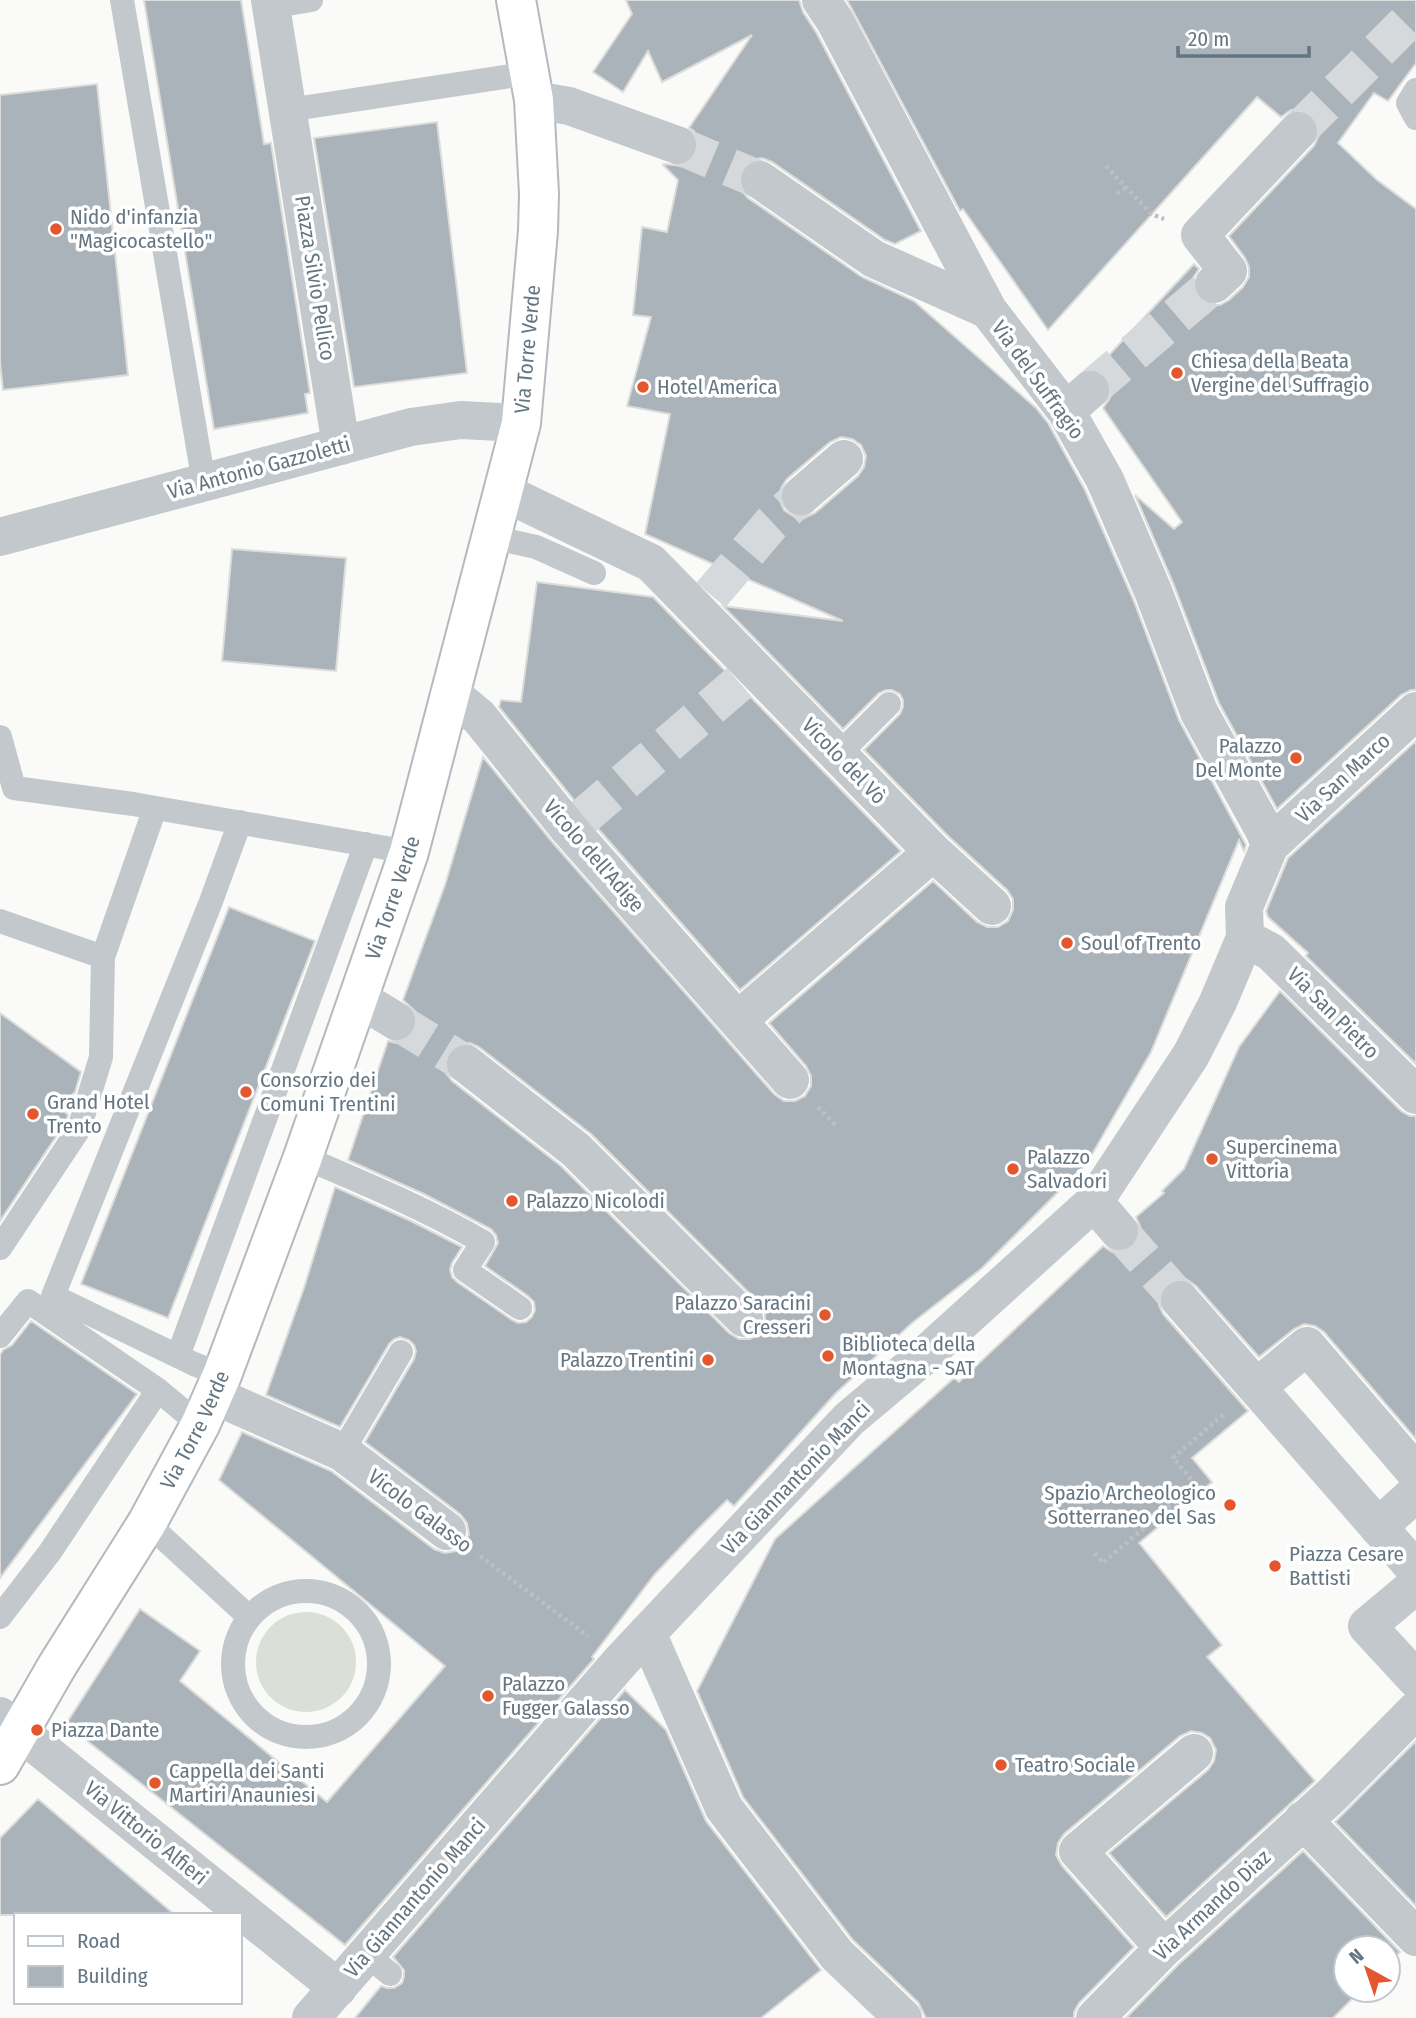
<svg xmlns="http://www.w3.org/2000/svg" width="1416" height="2018" font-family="'Fira Sans Condensed',sans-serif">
	<rect width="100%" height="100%" fill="#fafaf8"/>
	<path fill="#dadfd7" d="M256 1662a50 50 0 1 1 100 0a50 50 0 1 1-100 0Z"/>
	<path fill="#aab3b9" stroke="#dcdcda" stroke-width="2" fill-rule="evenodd" d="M 144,0 L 241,0 L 264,144 L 271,143 L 310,393 L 305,394 L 308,413 L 214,429 Z
		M 626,0 L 799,0 L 803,12 L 816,32 L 921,231 L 895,244 L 885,240 L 772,162 L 762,158 L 751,160 L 742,167 L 738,178 L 741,190 L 748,198 L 862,277 L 914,301 L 1036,408 L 1048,423 L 1085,490 L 1133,599 L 1179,720 L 1246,845 L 1244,851 L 1239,840 L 1151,1052 L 1087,1163 L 981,1269 L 912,1323 L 835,1394 L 734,1506 L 727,1500 L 696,1531 L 655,1574 L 592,1657 L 594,1659 L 345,1945 L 66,1724 L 140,1609 L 200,1651 L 180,1681 L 327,1802 L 445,1666 L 219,1480 L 242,1432 L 331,1471 L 434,1549 L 445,1553 L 456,1551 L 465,1544 L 469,1534 L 467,1523 L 460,1514 L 365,1442 L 414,1359 L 416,1351 L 414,1345 L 409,1340 L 400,1337 L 394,1339 L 389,1344 L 340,1427 L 266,1395 L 304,1288 L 335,1187 L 411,1221 L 462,1247 L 452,1263 L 450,1270 L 452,1277 L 457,1282 L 512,1320 L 518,1323 L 526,1322 L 532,1317 L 535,1310 L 534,1302 L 528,1296 L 485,1266 L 498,1243 L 496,1235 L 491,1229 L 424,1194 L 348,1160 L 388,1041 L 396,1043 L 406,1040 L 415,1032 L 418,1021 L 415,1011 L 403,1000 L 445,885 L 483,757 L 553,843 L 774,1094 L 784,1101 L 795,1101 L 805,1096 L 811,1086 L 811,1076 L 806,1066 L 769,1023 L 933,881 L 977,922 L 987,927 L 998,927 L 1008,921 L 1013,910 L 1013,899 L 1007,890 L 948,836 L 864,750 L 900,714 L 903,707 L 903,700 L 900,694 L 892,690 L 886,690 L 879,693 L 843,729 L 723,606 L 843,621 L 645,534 L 670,414 L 627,406 L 651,317 L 633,315 L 642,227 L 667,232 L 678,180 L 663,165 L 664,164 L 682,166 L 691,162 L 697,153 L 698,140 L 694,131 L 689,128 L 752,35 L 662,82 L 648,51 L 623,92 L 593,72 L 632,14 ZM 841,437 L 852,439 L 861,445 L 866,456 L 864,467 L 858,476 L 815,513 L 804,518 L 793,516 L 784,510 L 780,501 L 781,488 L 787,479 L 830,442 ZM 470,1043 L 479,1047 L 591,1134 L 759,1303 L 765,1312 L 765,1323 L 759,1334 L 750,1339 L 739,1339 L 729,1333 L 561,1166 L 452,1081 L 446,1073 L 444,1062 L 448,1051 L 457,1044 Z
		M 847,0 L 1416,0 L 1416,63 L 1388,101 L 1374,93 L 1338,143 L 1377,180 L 1416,209 L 1416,690 L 1411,690 L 1401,695 L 1277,809 L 1219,703 L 1173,583 L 1135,495 L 1174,529 L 1182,522 L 1103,408 L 1110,398 L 1111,386 L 1106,375 L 1096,369 L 1194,264 L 1199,269 L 1193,278 L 1193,290 L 1198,298 L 1207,305 L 1220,305 L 1229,300 L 1243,287 L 1249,277 L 1249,267 L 1245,258 L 1229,236 L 1314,146 L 1319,135 L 1319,124 L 1312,115 L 1302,110 L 1291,110 L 1281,117 L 1257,97 L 1048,330 L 963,209 L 960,211 Z
		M 97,84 L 128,375 L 3,390 L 0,363 L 0,95 Z
		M 437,122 L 467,373 L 354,387 L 314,138 Z
		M 232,549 L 346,558 L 336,671 L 222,661 Z
		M 537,582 L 653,597 L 901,851 L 740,990 L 586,815 L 499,707 L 501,700 L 521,702 Z
		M 1416,741 L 1416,1064 L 1306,956 L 1308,953 L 1268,917 L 1266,911 L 1288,858 Z
		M 229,907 L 315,941 L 168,1318 L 81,1284 Z
		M 1280,991 L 1401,1111 L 1410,1116 L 1416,1116 L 1416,1439 L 1324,1332 L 1315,1326 L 1304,1324 L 1294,1329 L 1259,1357 L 1196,1286 L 1186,1279 L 1175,1279 L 1165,1284 L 1159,1294 L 1159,1305 L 1163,1314 L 1248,1411 L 1192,1458 L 1212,1482 L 1139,1543 L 1222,1645 L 1207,1657 L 1315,1781 L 1166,1917 L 1109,1853 L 1208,1770 L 1214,1761 L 1216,1750 L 1210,1738 L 1202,1733 L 1191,1731 L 1180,1736 L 1064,1834 L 1058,1843 L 1056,1855 L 1062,1866 L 1134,1947 L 1079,2003 L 1074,2012 L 1074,2018 L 926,2018 L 918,2002 L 853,1940 L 743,1797 L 697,1691 L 775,1539 L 954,1378 L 959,1382 L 1103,1246 L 1112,1252 L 1122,1253 L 1134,1247 L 1140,1238 L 1140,1226 L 1136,1217 L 1164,1193 L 1162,1191 L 1184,1169 L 1239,1047 Z
		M 0,1013 L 81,1072 L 75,1092 L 60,1107 L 68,1115 L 65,1123 L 0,1221 Z
		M 31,1321 L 137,1394 L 0,1578 L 0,1355 L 3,1350 L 12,1345 Z
		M 625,1690 L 666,1730 L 706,1821 L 821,1970 L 761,2018 L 355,2018 L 381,1986 L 387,1988 L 394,1988 L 402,1983 L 404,1977 L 404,1970 L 393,1957 Z
		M 1416,1741 L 1416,1906 L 1335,1822 Z
		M 38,1799 L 84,1838 L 175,1915 L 0,1915 L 0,1838 Z
		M 1303,1851 L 1400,1952 L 1388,1963 L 1388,1948 L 1346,1948 L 1346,1990 L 1361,1990 L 1333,2018 L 1126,2018 L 1179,1964 Z"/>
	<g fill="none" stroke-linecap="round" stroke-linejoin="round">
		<path stroke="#d5d9db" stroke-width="38" stroke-dasharray="38 19" stroke-linecap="butt" d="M 1298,131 L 1416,13
			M 677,145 L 760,180
			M 1090,390 L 1214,284
			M 711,595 L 771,524 L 801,496
			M 581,819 L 746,677
			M 396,1021 L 466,1064
			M 1119,1231 L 1180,1300"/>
		<g stroke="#b3babf" stroke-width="42">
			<g id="secondary">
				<path id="s1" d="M 0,1765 L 57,1666 L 147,1523 L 200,1425 L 222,1375 L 303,1157 L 409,852 L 521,423 L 538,231 L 539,194 L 534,100 L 516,0"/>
			</g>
		</g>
		<path stroke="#bbbfc2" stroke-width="4.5" stroke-dasharray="3.5 3.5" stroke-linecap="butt" d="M 1106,166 L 1151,214 L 1164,219
			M 1117,194 L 1126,187
			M 818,1107 L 837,1127
			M 1095,1553 L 1103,1563 L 1195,1484 L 1173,1458 L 1224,1414
			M 480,1556 L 588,1636"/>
		<path stroke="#c3c8cc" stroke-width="24" d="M 122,0 L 204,483
			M 271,7 L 311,0
			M 1416,90 L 1408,103 L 1416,118
			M 288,110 L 530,73
			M 491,537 L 536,547 L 594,573
			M 0,737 L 14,788 L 133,804 L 409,852
			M 838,755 L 889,704
			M 0,921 L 103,957 L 155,808
			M 303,1157 C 364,1183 426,1209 483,1242 L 465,1270 L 520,1308
			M 0,1248 L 79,1129 L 101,1057 L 103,957
			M 0,1336 L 28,1301 L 158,1390
			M 178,1356 L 366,844
			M 222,1375 L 194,1364 L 53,1296 L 210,904 L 240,822
			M 342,1452 L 401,1352
			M 147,1523 L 249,1617
			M233 1664a73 73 0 1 1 146 0a73 73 0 1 1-146 0Z
			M 0,1617 L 50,1552 L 158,1390 L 200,1425
			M 366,1954 L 390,1974"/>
		<path stroke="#c3c8cc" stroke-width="38" d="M 270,0 L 341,446
			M 821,0 L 835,21 L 988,310 L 1066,411 L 1105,480 L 1153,591 L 1199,712 L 1264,830 L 1270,845
			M 534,100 L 569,106 L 677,145
			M 760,180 L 874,259 L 988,310
			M 1214,284 L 1228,271 L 1200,235 L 1298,131
			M 1066,411 L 1090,390
			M 503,492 L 651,563 L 933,852 L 992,906
			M 801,496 L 844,459
			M 0,537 L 411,427 L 461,420 L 521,423
			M 450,693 L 479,717 L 569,829 L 790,1080
			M 1245,938 L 1271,952 L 1416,1095
			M 358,998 L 396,1021
			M 738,1020 L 933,852
			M 466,1064 L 576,1150 L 744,1318
			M 1094,1202 L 1119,1231
			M 1180,1300 L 1416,1570
			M 1257,1387 L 1307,1346 L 1416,1473
			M 213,1395 L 342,1452 L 447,1531
			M 1378,1527 L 1416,1493
			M 1416,1585 L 1367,1626 L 1416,1679
			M 647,1633 L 724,1808 L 837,1955 L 903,2018
			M 0,1716 L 338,1988
			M 1303,1820 L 1416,1937
			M 1164,1948 L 1078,1851 L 1194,1753
			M 311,2018 L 621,1661 L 849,1419 L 925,1355 L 1094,1202 L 1191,1055 L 1218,1002 L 1245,938 L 1244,907 L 1270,845 L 1416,711
			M 1095,2018 L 1164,1948 L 1332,1795 L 1416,1710"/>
		<use href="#secondary" stroke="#fff" stroke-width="38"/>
	</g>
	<g fill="#e4572e" stroke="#fff" stroke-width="2.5">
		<circle cx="56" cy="229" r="7"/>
		<circle cx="1177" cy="373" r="7"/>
		<circle cx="643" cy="387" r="7"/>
		<circle cx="1296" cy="758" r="7"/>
		<circle cx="1067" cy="943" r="7"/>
		<circle cx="246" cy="1092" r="7"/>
		<circle cx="33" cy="1114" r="7"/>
		<circle cx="1212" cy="1159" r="7"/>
		<circle cx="1013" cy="1169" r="7"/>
		<circle cx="512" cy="1201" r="7"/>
		<circle cx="825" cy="1315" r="7"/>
		<circle cx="828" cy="1356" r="7"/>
		<circle cx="708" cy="1360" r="7"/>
		<circle cx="1230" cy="1505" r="7"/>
		<circle cx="1275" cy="1566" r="7"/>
		<circle cx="488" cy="1696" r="7"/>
		<circle cx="37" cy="1730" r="7"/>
		<circle cx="1001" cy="1765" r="7"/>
		<circle cx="155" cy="1783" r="7"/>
	</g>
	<g text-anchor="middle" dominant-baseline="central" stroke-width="7" stroke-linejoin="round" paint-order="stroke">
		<g font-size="21" fill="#657683" stroke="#fff" text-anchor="start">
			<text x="70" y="217">Nido d'infanzia<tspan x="70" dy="24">"Magicocastello"</tspan></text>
			<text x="1191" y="361">Chiesa della Beata<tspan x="1191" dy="24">Vergine del Suffragio</tspan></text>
			<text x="657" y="387">Hotel America</text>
			<text x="1282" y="746" text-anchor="end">Palazzo<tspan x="1282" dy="24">Del Monte</tspan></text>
			<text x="1081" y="943">Soul of Trento</text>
			<text x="260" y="1080">Consorzio dei<tspan x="260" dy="24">Comuni Trentini</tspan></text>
			<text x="47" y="1102">Grand Hotel<tspan x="47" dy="24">Trento</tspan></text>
			<text x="1226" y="1147">Supercinema<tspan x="1226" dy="24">Vittoria</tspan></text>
			<text x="1027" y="1157">Palazzo<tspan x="1027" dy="24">Salvadori</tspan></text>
			<text x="526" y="1201">Palazzo Nicolodi</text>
			<text x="811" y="1303" text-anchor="end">Palazzo Saracini<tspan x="811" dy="24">Cresseri</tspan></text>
			<text x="842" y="1344">Biblioteca della<tspan x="842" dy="24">Montagna - SAT</tspan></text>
			<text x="694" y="1360" text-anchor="end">Palazzo Trentini</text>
			<text x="1216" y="1493" text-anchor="end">Spazio Archeologico<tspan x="1216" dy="24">Sotterraneo del Sas</tspan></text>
			<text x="1289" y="1554">Piazza Cesare<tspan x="1289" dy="24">Battisti</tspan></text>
			<text x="502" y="1684">Palazzo<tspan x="502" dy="24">Fugger Galasso</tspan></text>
			<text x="51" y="1730">Piazza Dante</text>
			<text x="1015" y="1765">Teatro Sociale</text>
			<text x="169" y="1771">Cappella dei Santi<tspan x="169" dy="24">Martiri Anauniesi</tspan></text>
		</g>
		<g font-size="21" fill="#657683" stroke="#fff">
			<text transform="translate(315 278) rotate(81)">Piazza Silvio Pellico</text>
			<text stroke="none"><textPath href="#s1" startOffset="1522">Via Torre Verde</textPath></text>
			<text transform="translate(1038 380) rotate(54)">Via del Suffragio</text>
			<text transform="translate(259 468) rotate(-15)">Via Antonio Gazzoletti</text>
			<text transform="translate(844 761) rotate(46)">Vicolo del Vò</text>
			<text transform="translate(1343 778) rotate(-43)">Via San Marco</text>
			<text transform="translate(594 856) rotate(49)">Vicolo dell'Adige</text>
			<text stroke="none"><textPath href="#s1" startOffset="956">Via Torre Verde</textPath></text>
			<text transform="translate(1333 1013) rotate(45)">Via San Pietro</text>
			<text stroke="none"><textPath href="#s1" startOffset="388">Via Torre Verde</textPath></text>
			<text transform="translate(796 1478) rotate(-46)">Via Giannantonio Manci</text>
			<text transform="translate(420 1511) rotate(37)">Vicolo Galasso</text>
			<text transform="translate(146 1833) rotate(39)">Via Vittorio Alfieri</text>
			<text transform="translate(415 1898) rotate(-49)">Via Giannantonio Manci</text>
			<text transform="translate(1212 1905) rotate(-43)">Via Armando Diaz</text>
		</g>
	</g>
	<rect x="14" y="1913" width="228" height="91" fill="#ffffff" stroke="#c1c8cd" stroke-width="2"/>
	<rect x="28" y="1936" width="35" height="10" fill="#ffffff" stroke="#c1c8cd" stroke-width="2"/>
	<text x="77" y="1948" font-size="21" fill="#657683">Road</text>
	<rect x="28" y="1966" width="35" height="21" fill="#aab3b9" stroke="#c1c8cd" stroke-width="2"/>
	<text x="77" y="1983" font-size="21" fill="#657683">Building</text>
	<g transform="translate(1367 1969) rotate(320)"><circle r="33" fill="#ffffff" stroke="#c1c8cd" stroke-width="2"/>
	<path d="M0-5L12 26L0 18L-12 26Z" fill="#e4572e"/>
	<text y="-10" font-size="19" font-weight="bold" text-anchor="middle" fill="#657683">N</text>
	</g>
	<path d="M1178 46v10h131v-10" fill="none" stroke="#657683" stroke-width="3.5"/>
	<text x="1188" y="46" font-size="21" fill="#657683" stroke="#ffffff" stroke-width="5" paint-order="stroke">20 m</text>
</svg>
